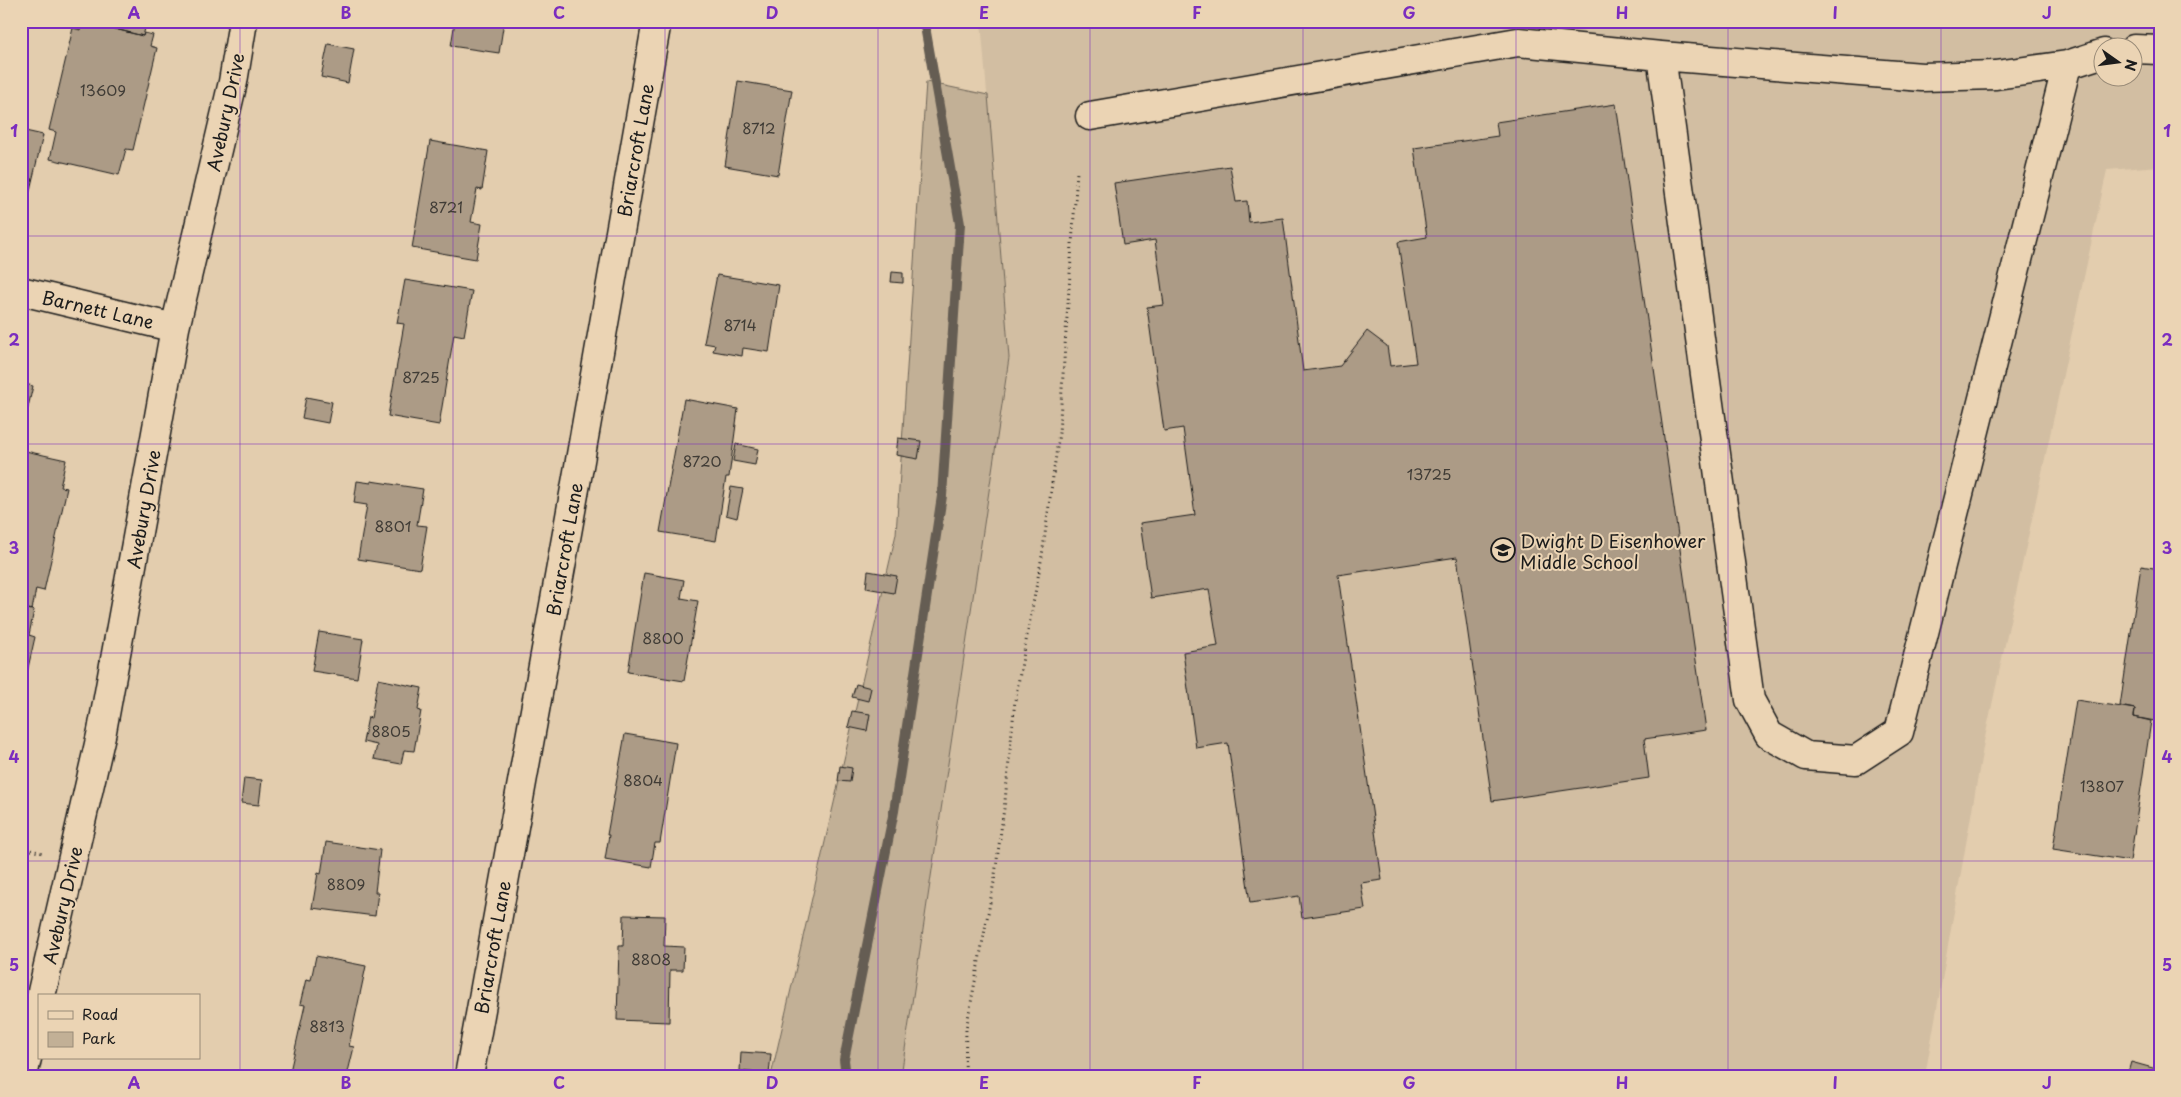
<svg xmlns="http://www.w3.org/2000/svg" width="2181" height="1097" font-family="'Playpen Sans',sans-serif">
	<rect width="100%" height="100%" fill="#e3cdae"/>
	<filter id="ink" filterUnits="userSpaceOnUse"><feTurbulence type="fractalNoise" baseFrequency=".02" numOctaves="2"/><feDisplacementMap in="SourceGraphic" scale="10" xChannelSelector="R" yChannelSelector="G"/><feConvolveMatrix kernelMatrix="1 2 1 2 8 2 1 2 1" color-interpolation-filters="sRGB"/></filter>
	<g filter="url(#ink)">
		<path fill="#d2bea2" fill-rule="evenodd" d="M 981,21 L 2160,21 L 2160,166 L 2107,170 L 1984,742 L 1925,1076 L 901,1076 L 1009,358 ZM 2104,48 L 2134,48 L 2134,78 L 2104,78 Z"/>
		<path fill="#c2b096" stroke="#6f6659" d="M 926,82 L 988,95 L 1009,358 L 901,1076 L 771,1076 L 896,534 Z"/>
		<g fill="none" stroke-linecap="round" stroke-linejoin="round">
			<path stroke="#655d52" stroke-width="10" d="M 846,1076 L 844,1060 L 894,811 L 942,496 L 960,224 L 924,21"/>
		</g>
		<path fill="#ac9b86" stroke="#1c1c1c" d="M 73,21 L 147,21 L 143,36 L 83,21 L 81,25 L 72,23 Z
			M 83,21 L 143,36 L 144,33 L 153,35 L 150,46 L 157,48 L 133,150 L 126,149 L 119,175 L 50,159 L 56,132 L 49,130 L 73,28 L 80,30 Z
			M 455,21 L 504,21 L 499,53 L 451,46 Z
			M 328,44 L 354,49 L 348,83 L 321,77 Z
			M 738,81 L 792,90 L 778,175 L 725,166 Z
			M 1616,104 L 1706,730 L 1644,739 L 1649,778 L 1492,801 L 1457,557 L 1338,575 L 1382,880 L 1361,883 L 1365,909 L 1302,918 L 1299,896 L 1250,903 L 1228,743 L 1196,748 L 1183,652 L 1218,646 L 1209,589 L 1151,598 L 1140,523 L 1195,515 L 1183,428 L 1164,431 L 1147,307 L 1164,305 L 1155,240 L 1123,245 L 1114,183 L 1230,166 L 1236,202 L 1247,201 L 1249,222 L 1283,218 L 1303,371 L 1340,366 L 1367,331 L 1387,346 L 1390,366 L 1416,363 L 1398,242 L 1427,237 L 1414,148 L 1498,136 L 1496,122 Z
			M 21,130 L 43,135 L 27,203 L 21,201 Z
			M 430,141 L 488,151 L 482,190 L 477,189 L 471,222 L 482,224 L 476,259 L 412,248 Z
			M 892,272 L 903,273 L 903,283 L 891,282 Z
			M 717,275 L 779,285 L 769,352 L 743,348 L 742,356 L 713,351 L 715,345 L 704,343 Z
			M 405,280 L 472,291 L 464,336 L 454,334 L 439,425 L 388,416 L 404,324 L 397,323 Z
			M 21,383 L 33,386 L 21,437 Z
			M 306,397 L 332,402 L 328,423 L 302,418 Z
			M 684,399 L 738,409 L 729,477 L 726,477 L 716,541 L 660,532 Z
			M 898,438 L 921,441 L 918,459 L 896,455 Z
			M 736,444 L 758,449 L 755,465 L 733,461 Z
			M 21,450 L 66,460 L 60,487 L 67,488 L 44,591 L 36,589 L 32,610 L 21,608 Z
			M 357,481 L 371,483 L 371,481 L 423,489 L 417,525 L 427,526 L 420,569 L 358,559 L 367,505 L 354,503 Z
			M 731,487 L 743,489 L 737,518 L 726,515 Z
			M 2141,566 L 2160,569 L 2160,722 L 2134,717 L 2135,709 L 2120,706 Z
			M 868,571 L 897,576 L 894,593 L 866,588 Z
			M 644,573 L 684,580 L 681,598 L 698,601 L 684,681 L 628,672 Z
			M 21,608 L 34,610 L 29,635 L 35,637 L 21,699 Z
			M 319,632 L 363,639 L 357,678 L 312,671 Z
			M 378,679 L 422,688 L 418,710 L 421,711 L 414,751 L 404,750 L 401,764 L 374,759 L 377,745 L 363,742 L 368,717 L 371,718 Z
			M 856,684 L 871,688 L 868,701 L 852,697 Z
			M 2076,700 L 2135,709 L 2134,717 L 2151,721 L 2130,861 L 2053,849 Z
			M 852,711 L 870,714 L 867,731 L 848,727 Z
			M 625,734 L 676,743 L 660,843 L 655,843 L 651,867 L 605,859 L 609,835 L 607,835 Z
			M 840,766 L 852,768 L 850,782 L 838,781 Z
			M 244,778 L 262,780 L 259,805 L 241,803 Z
			M 326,842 L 380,850 L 375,892 L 378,892 L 375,916 L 312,908 L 318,873 L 321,874 Z
			M 624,915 L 665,916 L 664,946 L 684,947 L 683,970 L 670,970 L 669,1022 L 617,1020 L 619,946 L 623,946 Z
			M 316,956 L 366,966 L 349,1046 L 354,1047 L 347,1076 L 289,1076 L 305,1005 L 300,1004 L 306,979 L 311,980 Z
			M 741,1052 L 771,1054 L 769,1074 L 740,1071 Z
			M 2131,1062 L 2160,1070 L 2160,1076 L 2127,1076 Z"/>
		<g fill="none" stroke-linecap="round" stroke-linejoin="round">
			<g stroke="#1c1c1c" stroke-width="31">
				<path id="minor" d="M 2134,49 L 2160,50
					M 1661,56 L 1750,700 L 1769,735 L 1806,756 L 1856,760 L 1899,732 L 2067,65 L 2104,53
					M 1090,116 L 1518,42 L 1661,56 L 1922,77 L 1996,75 L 2067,65
					M 21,291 L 175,328
					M 41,996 L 102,731 L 175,328 L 233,82 L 243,21
					M 23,1076 L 39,1005
					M 469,1076 L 578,472 L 657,21"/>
			</g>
			<path stroke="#1c1c1c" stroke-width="3" stroke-dasharray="1 4" stroke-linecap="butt" d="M 21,848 L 43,853
				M 965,1076 L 966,1029 L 994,882 L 1005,801 L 1015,700 L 1042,556 L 1059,433 L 1077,172"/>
			<use href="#minor" stroke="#ebd4b4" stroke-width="28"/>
		</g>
	</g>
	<path fill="none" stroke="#7b2cbf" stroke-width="1" stroke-opacity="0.55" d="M 240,21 L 240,1076M 453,21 L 453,1076M 665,21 L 665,1076M 878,21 L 878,1076M 1090,21 L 1090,1076M 1303,21 L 1303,1076M 1516,21 L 1516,1076M 1728,21 L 1728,1076M 1941,21 L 1941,1076M 21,236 L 2160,236M 21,444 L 2160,444M 21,653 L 2160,653M 21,861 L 2160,861"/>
	<defs>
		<g id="school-ring" transform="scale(1.25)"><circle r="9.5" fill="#ebd4b4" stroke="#1c1c1c" stroke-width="1.5"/><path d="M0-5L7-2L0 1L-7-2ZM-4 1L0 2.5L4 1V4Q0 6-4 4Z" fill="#1c1c1c"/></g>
	</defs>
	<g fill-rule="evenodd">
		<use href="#school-ring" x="1503" y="550"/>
	</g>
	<g text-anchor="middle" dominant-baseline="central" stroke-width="4" stroke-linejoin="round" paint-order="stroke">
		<g font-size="15" fill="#403c36">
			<text x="103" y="89">13609</text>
			<text x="759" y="127">8712</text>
			<text x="446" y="206">8721</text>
			<text x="740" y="324">8714</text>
			<text x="421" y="376">8725</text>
			<text x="702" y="460">8720</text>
			<text x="1429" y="473">13725</text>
			<text x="393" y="525">8801</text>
			<text x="663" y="637">8800</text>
			<text x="391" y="730">8805</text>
			<text x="643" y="779">8804</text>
			<text x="2102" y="785">13807</text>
			<text x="346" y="883">8809</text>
			<text x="651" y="958">8808</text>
			<text x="327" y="1025">8813</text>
		</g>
		<g font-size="18" fill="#1c1c1c" stroke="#ebd4b4">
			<text transform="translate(225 112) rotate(-78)">Avebury Drive</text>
			<text transform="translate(635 150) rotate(-80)">Briarcroft Lane</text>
			<text transform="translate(98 309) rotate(13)">Barnett Lane</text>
			<text transform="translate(143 509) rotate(-80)">Avebury Drive</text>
			<text transform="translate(564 549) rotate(-80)">Briarcroft Lane</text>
			<text transform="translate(62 905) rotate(-77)">Avebury Drive</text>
			<text transform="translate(492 947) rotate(-80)">Briarcroft Lane</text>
		</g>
		<g font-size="18" fill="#1c1c1c" stroke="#ebd4b4" text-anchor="start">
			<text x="1520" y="540">Dwight D Eisenhower<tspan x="1520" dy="21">Middle School</tspan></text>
		</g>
	</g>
	<rect width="2181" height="1097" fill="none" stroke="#ebd4b4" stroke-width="55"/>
	<rect x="38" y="994" width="162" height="65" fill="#ebd4b4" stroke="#988a77"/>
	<rect x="48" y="1011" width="25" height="8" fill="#ebd4b4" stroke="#988a77"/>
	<text x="82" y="1020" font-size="15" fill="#1c1c1c">Road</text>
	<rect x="48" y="1032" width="25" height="15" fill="#c2b096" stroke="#988a77"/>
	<text x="82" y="1044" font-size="15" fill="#1c1c1c">Park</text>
	<g transform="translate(2118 62) rotate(104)"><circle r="24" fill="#ebd4b4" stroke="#988a77"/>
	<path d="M0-4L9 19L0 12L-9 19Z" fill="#1c1c1c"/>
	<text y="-8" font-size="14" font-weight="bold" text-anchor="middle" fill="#1c1c1c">N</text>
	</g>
	<rect x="28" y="28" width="2126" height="1042" fill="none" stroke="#7b2cbf" stroke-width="2"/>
	<g font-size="16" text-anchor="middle" font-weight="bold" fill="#7b2cbf">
		<text x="134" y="19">A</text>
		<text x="346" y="19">B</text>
		<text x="559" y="19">C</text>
		<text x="772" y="19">D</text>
		<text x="984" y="19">E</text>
		<text x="1197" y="19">F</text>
		<text x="1409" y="19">G</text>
		<text x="1622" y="19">H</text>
		<text x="1835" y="19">I</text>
		<text x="2047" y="19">J</text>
		<text x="14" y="137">1</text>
		<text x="2167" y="137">1</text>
		<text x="14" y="346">2</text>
		<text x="2167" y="346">2</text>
		<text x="14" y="554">3</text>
		<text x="2167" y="554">3</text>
		<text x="14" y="763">4</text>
		<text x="2167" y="763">4</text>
		<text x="14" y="971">5</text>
		<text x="2167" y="971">5</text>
		<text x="134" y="1089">A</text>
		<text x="346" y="1089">B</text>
		<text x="559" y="1089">C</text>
		<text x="772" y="1089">D</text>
		<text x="984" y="1089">E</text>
		<text x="1197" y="1089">F</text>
		<text x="1409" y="1089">G</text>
		<text x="1622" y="1089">H</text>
		<text x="1835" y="1089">I</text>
		<text x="2047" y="1089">J</text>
	</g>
</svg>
